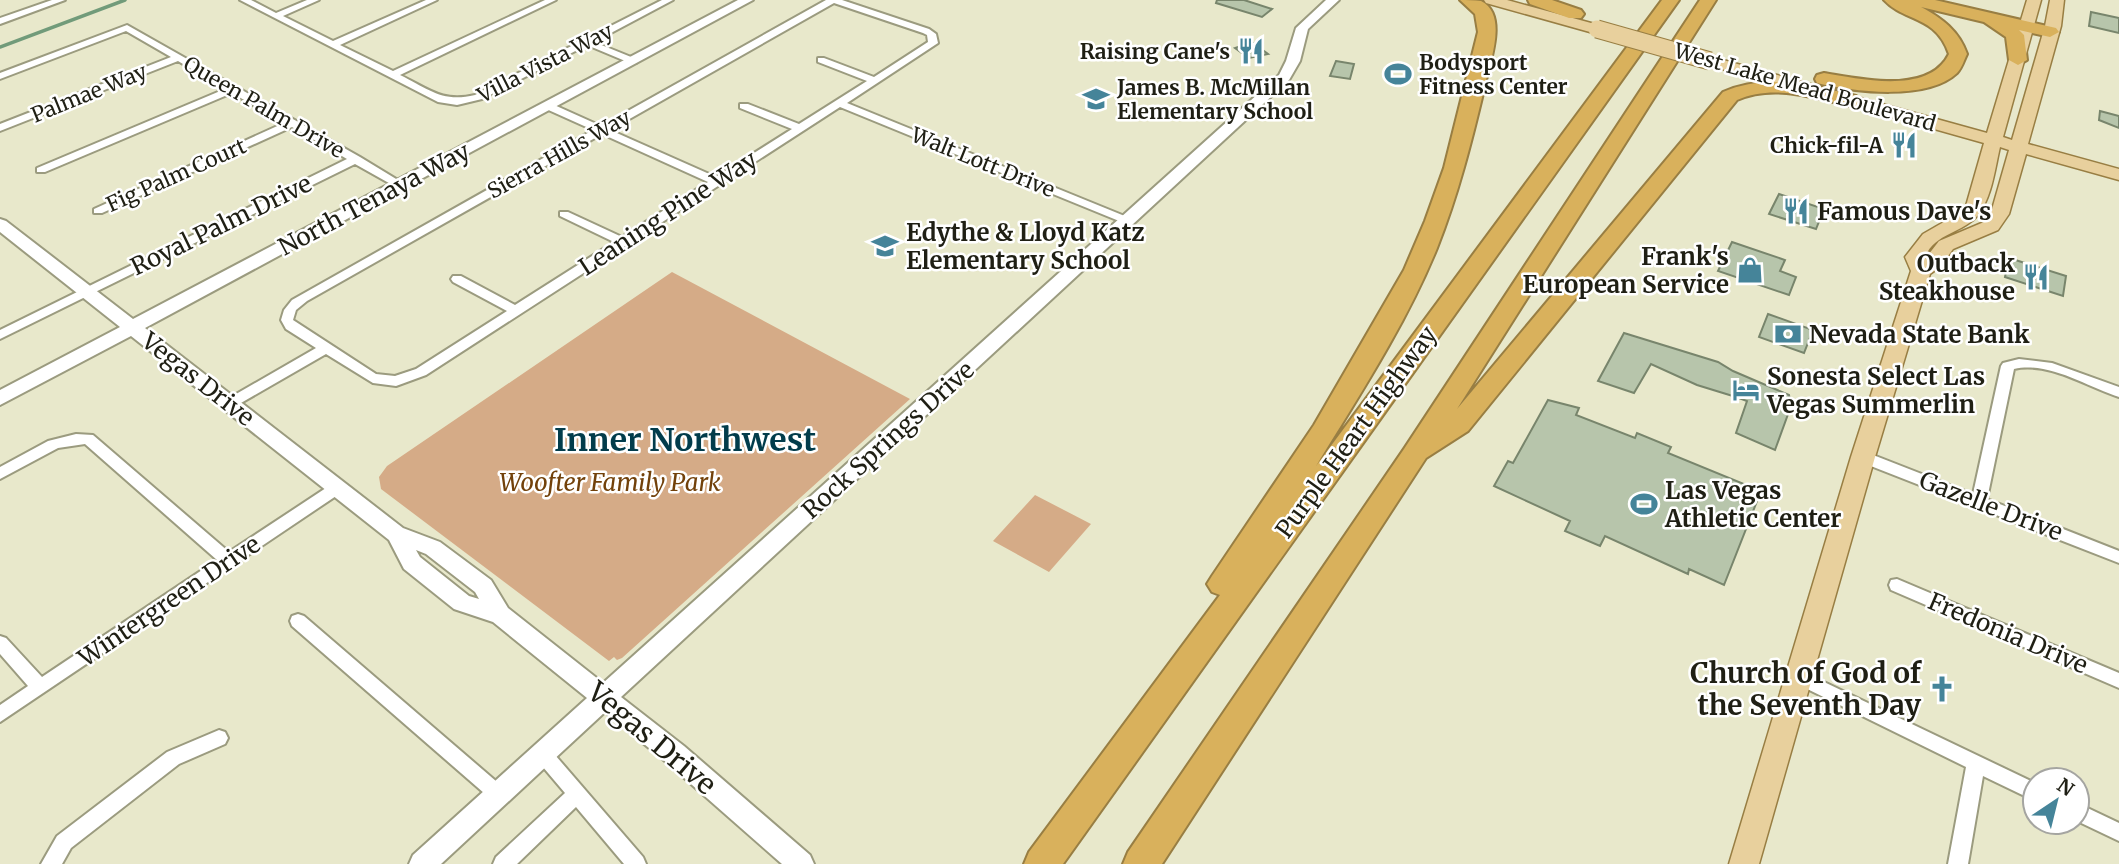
<svg xmlns="http://www.w3.org/2000/svg" width="2119" height="864" font-family="Merriweather,serif">
	<rect width="100%" height="100%" fill="#e8e8cb"/>
	<path fill="#d5ab87" d="M 672,272 L 910,399 L 622,658 L 617,660 L 614,657 L 609,661 L 381,489 L 379,477 L 387,466 Z
		M 1035,495 L 1091,524 L 1049,572 L 993,541 Z"/>
	<g fill="none" stroke-linecap="round" stroke-linejoin="round">
		<path stroke="#719b7a" stroke-width="3.5" d="M 0,47 L 125,0"/>
	</g>
	<path fill="#b7c5ab" stroke="#78856c" stroke-width="2" d="M 1217,0 L 1244,0 L 1272,9 L 1262,17 L 1216,3 Z
		M 2091,12 L 2119,18 L 2119,33 L 2089,26 Z
		M 1252,42 L 1268,54 L 1249,58 L 1235,48 Z
		M 1336,61 L 1354,64 L 1350,79 L 1330,76 Z
		M 2100,111 L 2119,116 L 2119,128 L 2099,120 Z
		M 1779,194 L 1824,209 L 1816,229 L 1769,214 Z
		M 1732,242 L 1785,260 L 1780,271 L 1796,277 L 1789,295 L 1718,271 Z
		M 2009,258 L 2066,276 L 2063,296 L 2005,277 Z
		M 1768,314 L 1813,330 L 1804,353 L 1759,337 Z
		M 1624,333 L 1718,362 L 1733,371 L 1789,395 L 1791,406 L 1775,450 L 1736,433 L 1747,401 L 1736,397 L 1697,385 L 1651,364 L 1634,393 L 1598,381 Z
		M 1548,400 L 1579,408 L 1576,415 L 1635,438 L 1637,433 L 1671,447 L 1668,453 L 1761,491 L 1724,585 L 1689,569 L 1688,574 L 1605,536 L 1600,546 L 1565,531 L 1570,521 L 1494,486 L 1508,461 L 1513,463 Z"/>
	<g fill="none" stroke-linecap="round" stroke-linejoin="round">
		<g stroke="#9b9b7f" stroke-width="4">
			<path id="street" d="M 52,0 L 65,0 L 0,24 L 0,18 Z
				M 240,0 L 251,0 L 276,13 L 307,0 L 319,0 L 283,16 L 333,41 L 426,0 L 437,0 L 340,45 L 393,71 L 545,0 L 556,0 L 400,75 C 429,89 442,103 475,95 L 662,0 L 673,0 L 594,42 L 636,59 L 636,63 L 630,63 L 587,45 L 482,99 L 457,105 L 438,102 Z
				M 826,0 L 842,0 L 929,29 L 936,34 L 938,43 L 847,103 L 1132,219 L 1132,223 L 1124,223 L 840,107 L 426,375 L 396,386 L 373,383 L 326,354 L 234,407 L 224,407 L 222,404 L 224,401 L 316,348 L 286,329 L 281,320 L 284,310 L 292,300 L 593,130 L 544,108 L 544,104 L 552,104 L 601,126 ZM 834,3 L 923,33 L 927,35 L 928,42 L 874,77 L 824,58 L 818,58 L 818,62 L 867,81 L 799,124 L 748,104 L 740,104 L 740,108 L 792,129 L 716,177 L 610,130 ZM 602,134 L 708,182 L 622,237 L 568,212 L 560,212 L 560,216 L 614,242 L 515,305 L 461,276 L 453,276 L 451,279 L 453,282 L 507,311 L 416,369 L 395,376 L 376,374 L 293,320 L 296,310 L 307,301 Z
				M 127,25 L 360,157 L 406,185 L 400,188 L 396,187 L 355,164 L 0,339 L 0,330 L 347,159 L 292,127 L 102,213 L 94,213 L 94,209 L 284,123 L 232,93 L 45,172 L 37,172 L 37,168 L 225,89 L 178,61 L 0,131 L 0,124 L 171,57 L 126,31 L 0,79 L 0,73 Z
				M 2019,359 L 2052,363 L 2119,387 L 2119,397 C 2087,387 2049,361 2014,369 L 1987,499 L 2119,551 L 2119,563 L 1858,461 L 1856,457 L 1858,453 L 1868,453 L 1973,494 L 2001,366 L 2003,363 Z
				M 76,434 L 93,435 L 229,552 L 332,484 L 342,484 L 344,488 L 342,492 L 0,722 L 0,705 L 28,686 L 0,654 L 0,636 L 6,638 L 42,677 L 217,560 L 85,444 L 58,448 L 0,479 L 0,467 L 48,441 Z
				M 1897,579 L 2119,673 L 2119,688 L 1891,590 L 1889,585 L 1891,580 Z
				M 298,614 L 304,616 L 504,788 L 507,794 L 504,800 L 498,803 L 492,800 L 292,626 L 290,621 L 292,616 Z
				M 1799,670 L 2035,783 L 2035,801 L 1983,776 L 1968,864 L 1948,864 L 1966,767 L 1793,682 L 1791,677 L 1793,672 Z
				M 219,730 L 225,732 L 228,738 L 225,744 L 179,764 L 71,848 L 62,864 L 41,864 L 57,836 L 167,752 Z
				M 543,746 L 549,748 L 643,857 L 646,864 L 624,864 L 576,807 L 517,864 L 493,864 L 496,857 L 565,793 L 537,760 L 534,754 L 537,748 Z
				M 2077,803 L 2119,823 L 2119,841 L 2077,821 Z"/>
		</g>
		<g stroke="#9b9b7f" stroke-width="4">
			<path id="secondary" d="M 738,0 L 753,0 L 145,328 L 403,528 L 440,542 L 491,580 L 508,608 L 603,683 L 1279,75 L 1286,61 L 1296,28 L 1326,0 L 1339,0 L 1308,29 L 1300,61 L 1289,80 L 621,697 L 684,746 L 810,855 L 814,864 L 782,864 L 666,762 L 605,712 L 441,864 L 409,864 L 413,855 L 587,698 L 493,622 L 454,609 L 404,569 L 389,540 L 131,336 L 0,405 L 0,390 L 120,327 L 0,232 L 0,219 L 6,221 L 133,319 ZM 416,550 L 426,554 L 475,592 L 479,599 L 469,596 L 420,557 Z"/>
		</g>
		<g stroke="#987e43" stroke-width="3">
			<path id="primary" d="M 1484,0 L 1507,0 L 1602,26 L 1605,29 L 1597,34 L 1486,3 Z
				M 2027,0 L 2041,0 L 2003,137 L 2012,140 L 2045,26 L 2050,0 L 2064,0 L 2061,26 L 2028,144 L 2119,169 L 2119,180 L 2026,154 L 2009,214 L 1998,230 L 1953,249 L 1941,266 L 1930,274 L 1875,457 L 1759,864 L 1729,864 L 1851,457 L 1911,271 L 1905,257 L 1923,234 L 1956,215 L 1966,206 L 1984,143 L 1704,64 L 1702,61 L 1710,56 L 1716,58 L 1987,133 ZM 2000,147 L 2009,150 L 1991,213 L 1984,222 L 1939,241 L 1925,259 C 1931,234 1964,233 1978,215 C 1992,197 1995,168 2000,147 Z"/>
		</g>
		<g stroke="#987e43" stroke-width="4">
			<path id="highway" d="M 1460,0 C 1466,0 1475,0 1481,1 C 1509,15 1489,63 1485,85 C 1472,140 1458,195 1437,248 C 1406,324 1359,396 1316,466 L 1662,0 L 1679,0 L 1063,864 L 1024,864 L 1029,852 L 1220,595 L 1212,592 L 1207,584 L 1212,576 L 1314,425 L 1404,270 L 1425,221 L 1444,168 L 1478,32 L 1475,14 Z
				M 1528,0 L 1552,0 L 1581,10 L 1584,14 L 1581,18 L 1569,18 L 1530,4 Z
				M 1700,0 L 1716,0 L 1457,409 L 1723,92 C 1767,73 1811,85 1856,96 L 1858,100 L 1849,106 C 1812,97 1773,84 1737,100 L 1468,431 L 1426,458 L 1162,864 L 1123,864 L 1128,852 L 1404,449 Z
				M 1884,0 L 1935,0 L 2056,28 L 2059,32 L 2050,37 L 2019,30 L 2024,35 L 2027,60 L 2018,65 L 2009,60 L 2006,37 L 1984,22 L 1921,7 C 1942,18 1959,31 1967,54 C 1964,60 1962,68 1957,73 C 1927,101 1854,92 1817,83 L 1815,79 L 1817,75 L 1824,73 C 1861,79 1929,95 1949,54 C 1936,15 1904,22 1884,0 Z"/>
		</g>
		<use href="#street" fill="#fff" fill-rule="evenodd"/>
		<use href="#secondary" fill="#fff" fill-rule="evenodd"/>
		<use href="#primary" fill="#e8d09d" fill-rule="evenodd"/>
		<use href="#highway" fill="#d9b15c" fill-rule="evenodd"/>
		<g stroke="#987e43" stroke-width="19" stroke-linecap="butt">
			<path id="primary-bridge" d="M 1597,29 L 1710,61"/>
		</g>
		<use href="#primary-bridge" stroke="#e8d09d" stroke-width="17"/>
	</g>
	<defs>
		<g id="restaurant-bare" transform="scale(2.1)"><path d="M-5-6h1v4h1v-4h1v4h1v-4h1v5L-1.5 .5V6h-2V.5L-5-1ZM5-6V6H3V1.5H1.5Q1.5-4 5-6Z" fill="#458499" stroke="#fff" stroke-width="2.5" paint-order="stroke"/></g>
		<g id="stadium-bare" transform="scale(2.1)"><path d="M0-5a6.5 5 0 1 0 0 10a6.5 5 0 1 0 0-10ZM-3.5-1.8h7v3.6h-7Z" fill="#458499" stroke="#fff" stroke-width="2.5" paint-order="stroke"/></g>
		<g id="school-bare" transform="scale(2.1)"><path d="M0-5L7-2L0 1L-7-2ZM-4 1L0 2.5L4 1V4Q0 6-4 4Z" fill="#458499" stroke="#fff" stroke-width="2.5" paint-order="stroke"/></g>
		<g id="shop-bare" transform="scale(2.1)"><path d="M-5-2.5h2.3a2.7 3.5 0 0 1 5.4 0H5L5.5 6h-11ZM-1.5-2.5h3a1.5 2.3 0 0 0-3 0Z" fill="#458499" stroke="#fff" stroke-width="2.5" paint-order="stroke"/></g>
		<g id="bank-bare" transform="scale(2.1)"><path d="M-6-4H6V4H-6ZM0-2.3a2.3 2.3 0 1 0 0 4.6a2.3 2.3 0 1 0 0-4.6Z" fill="#458499" stroke="#fff" stroke-width="2.5" paint-order="stroke"/></g>
		<g id="hotel-bare" transform="scale(2.1)"><path d="M-6-4.5h1.5V1H6V5H4.5V3h-9V5H-6ZM-4 0a1.8 1.8 0 1 1 3.6 0ZM.5 0V-2.5h3Q6-2.5 6 0Z" fill="#458499" stroke="#fff" stroke-width="2.5" paint-order="stroke"/></g>
		<g id="church-bare" transform="scale(2.1)"><path d="M-1.2-6h2.4v3.5h3.3v2.4h-3.3V6h-2.4V-.1h-3.3v-2.4h3.3Z" fill="#458499" stroke="#fff" stroke-width="2.5" paint-order="stroke"/></g>
	</defs>
	<g fill-rule="evenodd">
		<use href="#restaurant-bare" x="1251" y="51"/>
		<use href="#stadium-bare" x="1398" y="74"/>
		<use href="#school-bare" x="1096" y="99"/>
		<use href="#restaurant-bare" x="1904" y="145"/>
		<use href="#restaurant-bare" x="1796" y="211"/>
		<use href="#school-bare" x="885" y="246"/>
		<use href="#shop-bare" x="1750" y="270"/>
		<use href="#restaurant-bare" x="2036" y="277"/>
		<use href="#bank-bare" x="1788" y="334"/>
		<use href="#hotel-bare" x="1746" y="390"/>
		<use href="#stadium-bare" x="1644" y="504"/>
		<use href="#church-bare" x="1942" y="689"/>
	</g>
	<g text-anchor="middle" dominant-baseline="central" stroke-width="5" stroke-linejoin="round" paint-order="stroke">
		<g font-size="21" font-weight="bold" fill="#1f1f14" stroke="#fff" text-anchor="end">
			<text x="1230" y="51">Raising Cane's</text>
			<text x="1419" y="62" text-anchor="start">Bodysport<tspan x="1419" dy="24">Fitness Center</tspan></text>
			<text x="1117" y="87" text-anchor="start">James B. McMillan<tspan x="1117" dy="24">Elementary School</tspan></text>
			<text x="1883" y="145">Chick-fil-A</text>
		</g>
		<g font-size="21" fill="#1f1f14" stroke="#fff">
			<text transform="translate(545 63) rotate(-27)">Villa Vista Way</text>
			<text transform="translate(1805 87) rotate(16)">West Lake Mead Boulevard</text>
			<text transform="translate(89 93) rotate(-22)">Palmae Way</text>
			<text transform="translate(264 107) rotate(30)">Queen Palm Drive</text>
			<text transform="translate(559 154) rotate(-29)">Sierra Hills Way</text>
			<text transform="translate(983 162) rotate(22)">Walt Lott Drive</text>
			<text transform="translate(176 175) rotate(-24)">Fig Palm Court</text>
		</g>
		<g font-size="24" fill="#1f1f14" stroke="#fff">
			<text transform="translate(374 199) rotate(-28)">North Tenaya Way</text>
			<text transform="translate(668 213) rotate(-33)">Leaning Pine Way</text>
			<text transform="translate(221 225) rotate(-26)">Royal Palm Drive</text>
			<text transform="translate(198 379) rotate(38)">Vegas Drive</text>
			<text transform="translate(1356 432) rotate(-54)">Purple Heart Highway</text>
			<text transform="translate(888 440) rotate(-42)">Rock Springs Drive</text>
			<text transform="translate(1991 506) rotate(21)">Gazelle Drive</text>
			<text transform="translate(169 601) rotate(-34)">Wintergreen Drive</text>
			<text transform="translate(2008 633) rotate(23)">Fredonia Drive</text>
		</g>
		<g font-size="24" font-weight="bold" fill="#1f1f14" stroke="#fff" text-anchor="start">
			<text x="1817" y="211">Famous Dave's</text>
			<text x="906" y="232">Edythe &amp; Lloyd Katz<tspan x="906" dy="28">Elementary School</tspan></text>
			<text x="1729" y="256" text-anchor="end">Frank's<tspan x="1729" dy="28">European Service</tspan></text>
			<text x="2015" y="263" text-anchor="end">Outback<tspan x="2015" dy="28">Steakhouse</tspan></text>
			<text x="1809" y="334">Nevada State Bank</text>
			<text x="1767" y="376">Sonesta Select Las<tspan x="1767" dy="28">Vegas Summerlin</tspan></text>
			<text x="1665" y="490">Las Vegas<tspan x="1665" dy="28">Athletic Center</tspan></text>
		</g>
		<g font-size="24" font-style="italic" fill="#72410a" stroke="#fff">
			<text x="610" y="482">Woofter Family Park</text>
		</g>
		<g font-size="28" font-weight="bold" fill="#1f1f14" stroke="#fff" text-anchor="end">
			<text x="1921" y="673">Church of God of<tspan x="1921" dy="32">the Seventh Day</tspan></text>
		</g>
		<g font-size="28" fill="#1f1f14" stroke="#fff">
			<text transform="translate(652 738) rotate(40)">Vegas Drive</text>
		</g>
		<g font-size="32" font-weight="bold" fill="#023c4b" stroke="#fff">
			<text x="685" y="440">Inner Northwest</text>
		</g>
	</g>
	<g transform="translate(2056 801) rotate(35)"><circle r="33" fill="#ffffff" stroke="#a5a5a1" stroke-width="2"/>
	<path d="M0-5L12 26L0 18L-12 26Z" fill="#458499"/>
	<text y="-10" font-size="19" font-weight="bold" text-anchor="middle" fill="#1f1f14">N</text>
	</g>
</svg>
